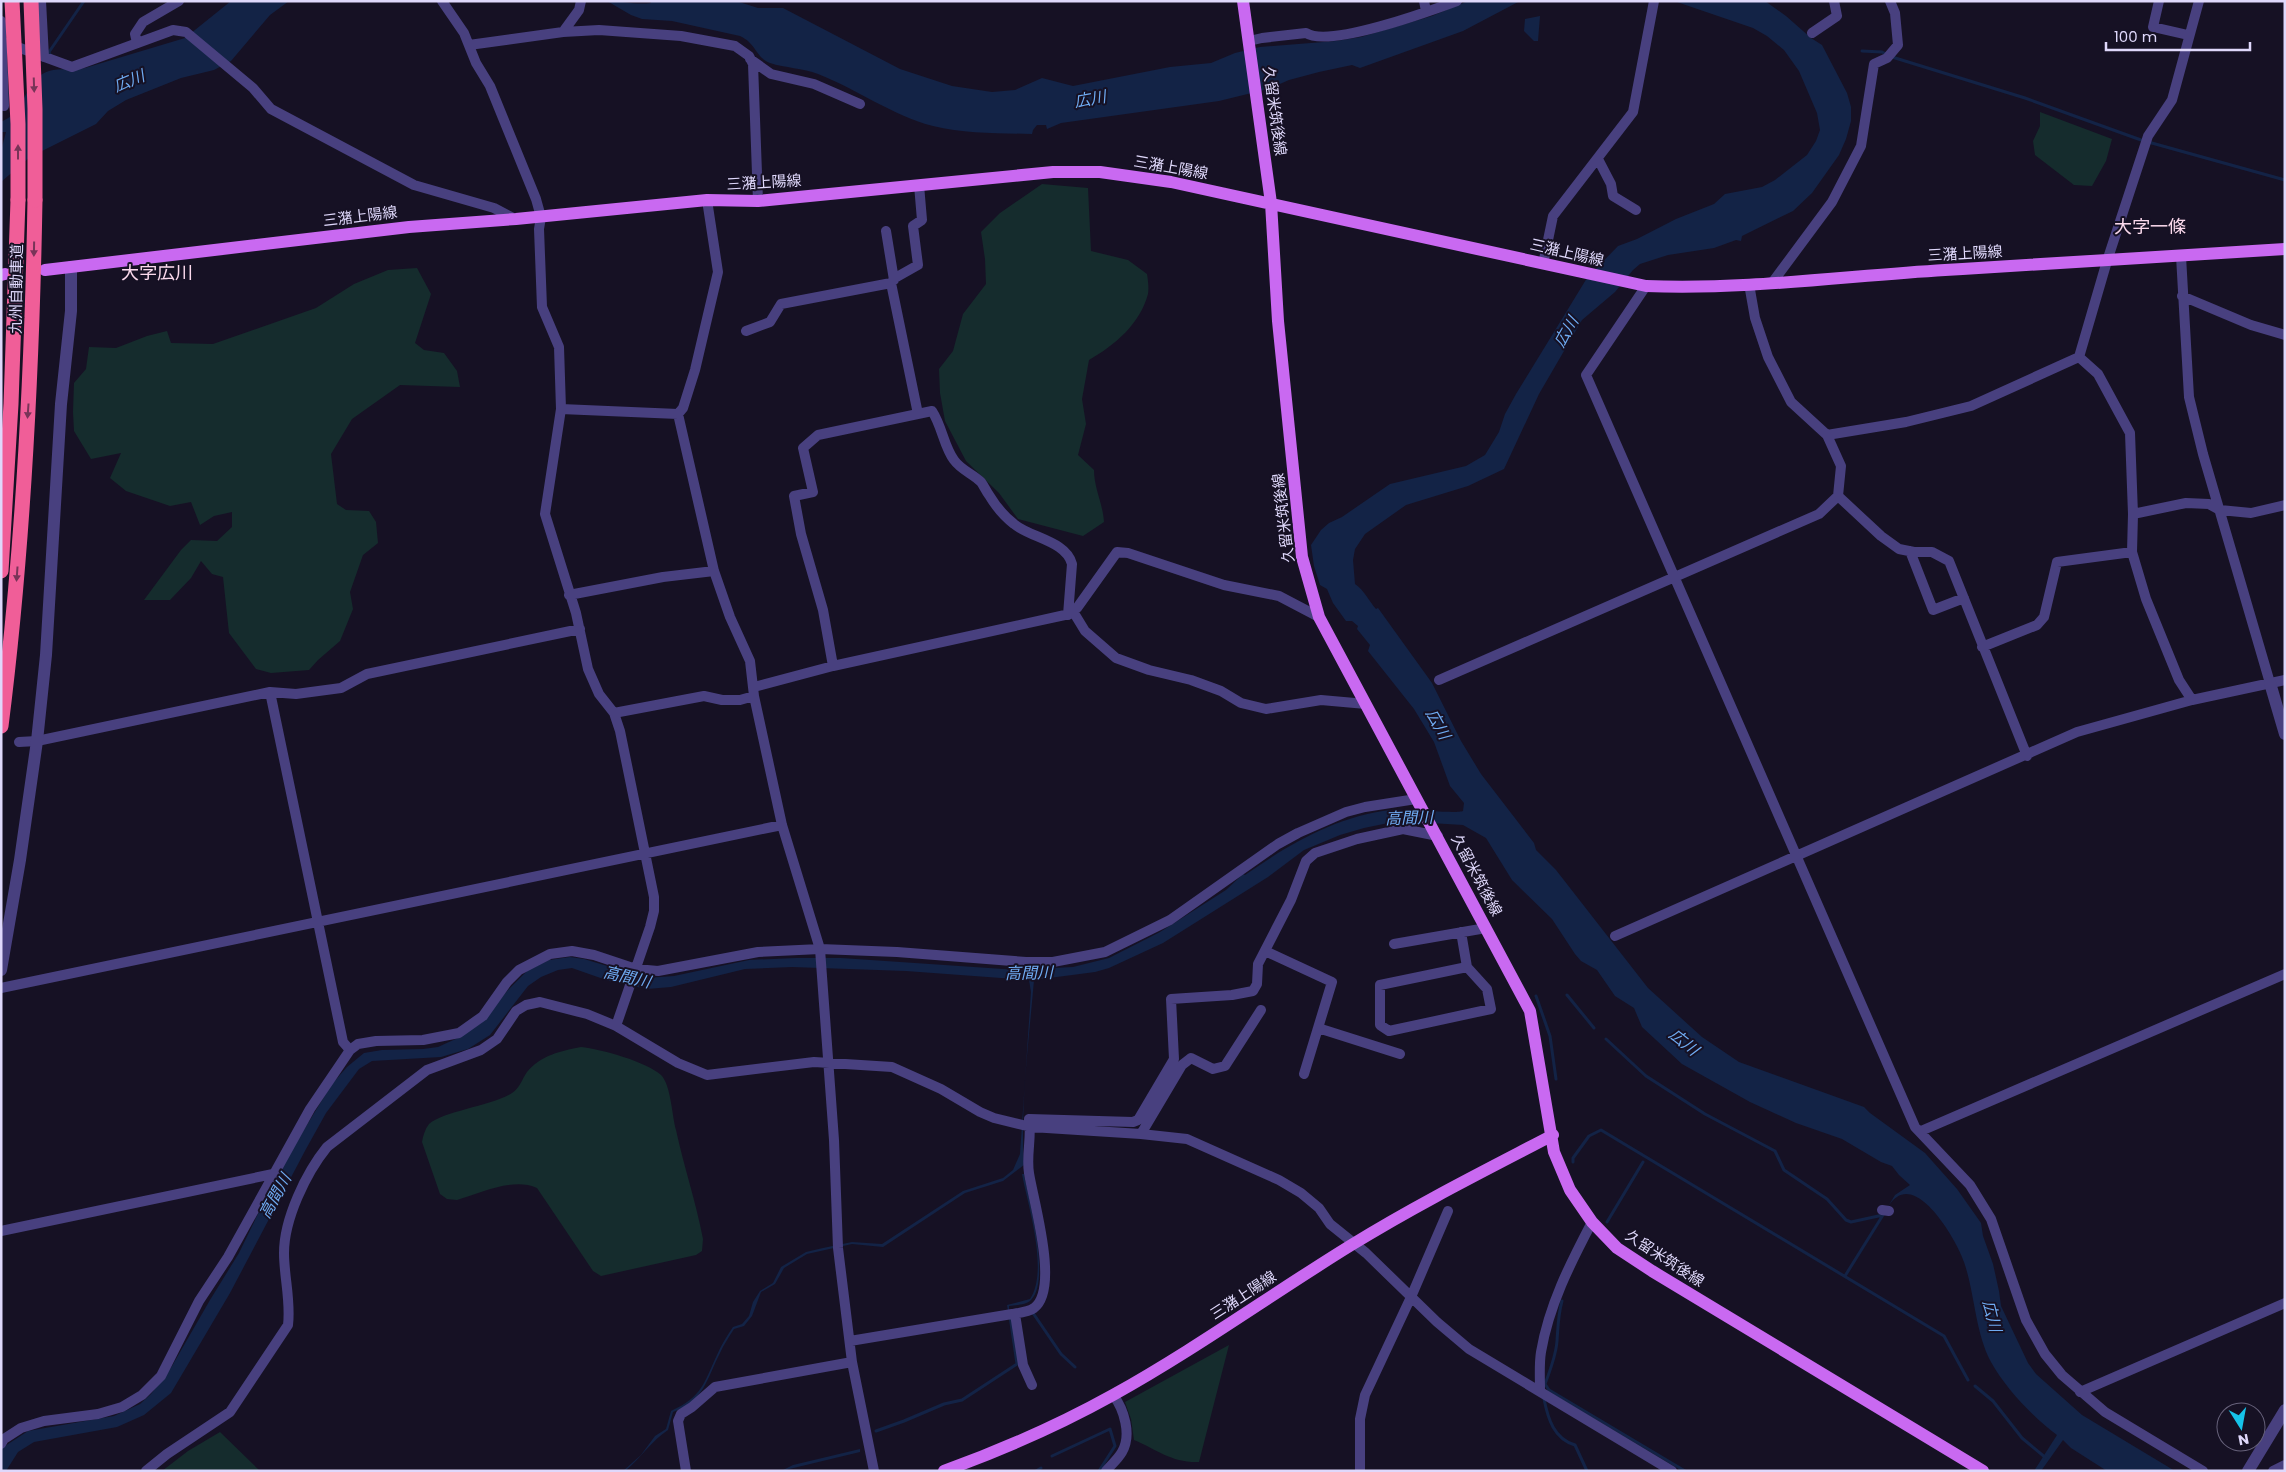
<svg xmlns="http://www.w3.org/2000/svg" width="2286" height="1472" font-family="Poppins,'Noto Sans JP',sans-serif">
	<rect width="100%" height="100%" fill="#161124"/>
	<path fill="#152c2d" d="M 2040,112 L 2112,139 L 2106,161 L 2092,186 L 2074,185 L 2035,155 L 2033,141 L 2040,126 Z
		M 1042,184 L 1088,188 L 1091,251 L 1128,260 L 1147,274 C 1148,280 1149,288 1148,294 C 1140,324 1115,345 1089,360 L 1082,399 L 1086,424 L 1078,455 L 1094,470 C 1094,488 1103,504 1104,522 L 1083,536 L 1018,519 L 999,493 L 966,461 L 945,421 L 940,393 L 939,369 L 953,351 L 963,314 L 986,284 L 985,259 L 981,232 L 1000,213 Z
		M 417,268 L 431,294 L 415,343 L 424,350 L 444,353 L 457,371 L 460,387 L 400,385 L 352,419 L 331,454 L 337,504 L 346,510 L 369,511 L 376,522 L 378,543 L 363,555 L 350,592 L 353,609 L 340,641 L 318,660 L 309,670 L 271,673 L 256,669 L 229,633 L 223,577 L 212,574 L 201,561 L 191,578 L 170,600 L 144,600 L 181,550 L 191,540 L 217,541 L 232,527 L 232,512 L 214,516 L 200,525 L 191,502 L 170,506 L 126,491 L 110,478 L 121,453 L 91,459 L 74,431 L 73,412 L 74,383 L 86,369 L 89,347 L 116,348 L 147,336 L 167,331 L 171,343 L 213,344 L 316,308 L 354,284 L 388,270 Z
		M 581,1047 C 601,1049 647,1062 661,1075 C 671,1085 672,1116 676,1130 C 684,1167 696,1202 703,1239 L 702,1251 L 696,1255 L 601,1276 L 593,1271 L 537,1188 C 513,1177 481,1193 457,1200 L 447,1199 L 440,1194 L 422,1142 C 423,1136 425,1129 429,1124 C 443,1111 491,1106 512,1093 C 520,1088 522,1079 527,1072 C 541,1055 561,1051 581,1047 Z
		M 1229,1345 L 1199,1462 C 1172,1463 1158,1450 1134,1440 L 1131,1419 L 1125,1402 Z
		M 220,1432 L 260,1471 L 162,1471 L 188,1451 Z"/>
	<path fill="#132346" d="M 231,1 L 289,1 L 270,15 L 231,61 L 214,70 L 181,78 L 126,100 L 108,111 L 96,124 L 30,157 L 1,182 L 1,151 L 6,132 L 1,132 L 1,122 C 6,119 11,117 14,113 C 26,100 31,76 49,71 C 60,68 73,70 85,68 L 185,38 Z
		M 607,1 C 623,1 635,5 651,3 L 650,1 L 736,1 L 758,8 L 783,8 L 900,69 L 952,86 L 992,92 L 1015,90 L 1042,78 L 1073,86 L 1170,67 L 1211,63 L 1235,53 L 1260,47 L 1336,41 L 1361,37 L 1432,16 L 1468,1 L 1520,1 L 1463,31 L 1360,68 L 1352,65 L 1319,72 L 1289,80 L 1268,89 L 1219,101 L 1061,123 L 1047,129 L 1046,125 L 1037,125 L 1033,130 L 1032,134 C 1000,133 965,134 933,126 C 893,116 857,89 818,74 C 803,68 785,68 770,63 C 755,57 757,44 740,36 L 672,21 L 642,19 L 631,15 Z
		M 1674,1 L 1765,1 L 1786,16 L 1811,38 L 1822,45 L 1847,93 L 1851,107 L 1851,121 L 1846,139 L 1839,155 L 1812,193 L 1793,211 L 1742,236 L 1741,241 L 1736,240 L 1714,248 L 1668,255 L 1640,264 L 1633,270 L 1615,292 L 1582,320 L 1539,394 L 1504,469 L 1468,486 L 1406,505 L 1365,534 L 1355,549 L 1353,560 L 1355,584 C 1364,590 1369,601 1376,609 L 1378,608 L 1432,683 L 1461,741 L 1481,774 L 1534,843 L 1536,850 L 1556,870 L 1648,988 L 1702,1037 L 1739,1062 L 1864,1107 L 1870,1113 L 1925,1153 L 1957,1189 L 1981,1223 L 1983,1236 L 1993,1264 L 1999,1291 L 2001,1306 L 2028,1363 L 2036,1374 L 2082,1415 L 2175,1471 L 2107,1471 L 2071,1448 L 2063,1440 L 2041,1471 L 2034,1471 L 2057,1435 C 2033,1417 2006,1389 1991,1362 C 1975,1332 1975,1294 1964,1262 C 1958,1243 1922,1180 1897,1197 C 1891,1200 1887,1209 1883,1215 L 1895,1195 L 1910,1185 L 1899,1175 L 1892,1166 L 1881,1162 L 1842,1139 L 1796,1123 L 1750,1102 L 1682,1064 L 1642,1027 L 1634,1008 L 1615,996 L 1597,970 L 1581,961 L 1575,954 L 1552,919 L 1512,880 L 1486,838 L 1463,825 L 1398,821 L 1364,828 L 1340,835 L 1304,850 L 1268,877 L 1163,943 L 1109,968 L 1095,972 L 1034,980 C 1029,1040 1020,1105 1024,1165 L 1003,1181 L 965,1193 L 883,1247 L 852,1244 L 807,1254 L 784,1268 L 775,1284 L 761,1292 L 752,1316 L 744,1326 L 734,1329 C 729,1337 724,1344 720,1353 C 706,1380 705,1400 673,1412 L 668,1430 C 651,1441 641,1458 625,1471 L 623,1471 L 641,1455 L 655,1436 L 666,1429 L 671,1411 C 702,1397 704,1383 717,1355 C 721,1345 727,1336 733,1327 L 742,1324 L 749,1316 L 753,1302 L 760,1291 L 773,1283 L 781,1267 L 806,1252 L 823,1248 L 852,1242 L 882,1244 L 963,1191 L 1003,1178 L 1013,1170 L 1020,1154 L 1031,992 L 1029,980 L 906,971 L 792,967 L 745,969 L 671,987 L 647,989 L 609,981 L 572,968 L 558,970 L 541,977 L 528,986 L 490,1035 L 468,1049 L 441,1057 L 372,1061 L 359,1069 L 326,1113 L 306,1149 L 230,1293 L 171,1393 L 144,1415 L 117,1427 L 34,1442 L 18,1452 L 6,1471 L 1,1471 L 2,1448 L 28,1431 L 114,1416 L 140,1404 L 151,1394 L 172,1366 L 210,1300 L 239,1253 L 273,1183 L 297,1141 L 332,1084 L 347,1067 L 364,1053 L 382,1050 L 423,1049 L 438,1047 L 460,1037 L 481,1023 L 507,991 L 528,970 L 549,960 L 570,957 L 584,959 L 647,978 L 674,976 L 749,960 L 796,958 L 841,958 L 1019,970 L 1073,967 L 1109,958 L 1160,932 L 1226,890 L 1243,874 L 1245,875 C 1288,845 1336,816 1391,810 C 1403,809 1458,814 1463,811 L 1464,803 L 1450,786 L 1434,742 L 1414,709 L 1368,651 L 1370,645 L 1357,629 L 1358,626 L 1352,621 L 1346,621 L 1333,603 L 1327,589 L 1320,585 L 1314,566 L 1311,545 L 1321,530 L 1329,523 L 1342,517 L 1390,484 L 1466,466 L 1485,455 L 1499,432 L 1505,414 L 1516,394 L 1587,278 L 1618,246 L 1637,239 L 1676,219 L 1714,204 L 1725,194 L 1762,187 L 1775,180 L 1807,155 L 1816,141 L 1820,130 L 1817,113 L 1799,71 L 1784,50 L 1767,36 L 1753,28 Z
		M 1540,16 L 1538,41 L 1534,41 L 1524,31 L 1525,19 Z
		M 1022,1174 L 1024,1174 C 1029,1200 1051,1280 1031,1300 C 1026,1305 1016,1305 1009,1306 L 1009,1317 L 1007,1305 L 1030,1299 C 1049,1271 1028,1206 1022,1174 Z
		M 860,1449 L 860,1452 L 781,1471 L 793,1465 Z"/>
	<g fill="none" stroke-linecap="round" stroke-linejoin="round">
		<path stroke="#132346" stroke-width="3" d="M 1862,51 L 1882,52 L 1886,54
			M 51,57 L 49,52 L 84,1
			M 1892,57 L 2025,98 L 2141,140 L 2285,180
			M 1567,995 L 1594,1028
			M 1536,996 L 1550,1036 L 1556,1079
			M 1606,1039 L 1646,1076 L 1705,1114 L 1775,1151 L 1784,1170 L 1827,1199 L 1846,1220 L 1851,1222 L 1883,1215
			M 1573,1162 L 1573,1158 L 1589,1136 L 1601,1130 L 1944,1336 L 1968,1380
			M 1607,1222 L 1643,1162
			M 1845,1276 L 1883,1215
			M 1562,1301 C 1558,1315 1558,1327 1557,1341 C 1556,1355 1550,1371 1545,1384 L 1549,1390 L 1685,1471
			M 1033,1313 L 1061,1354 L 1075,1367
			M 1975,1386 L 1993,1401 L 2022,1438 L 2046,1458
			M 1544,1399 C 1548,1419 1554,1439 1575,1445 L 1587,1471
			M 876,1431 L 904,1421 L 944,1404 L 962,1400 L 1017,1364 L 1010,1316
			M 1052,1456 L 1110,1429 L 1115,1446 L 1099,1471
			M 1036,1471 L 1041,1468"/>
		<path stroke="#48407f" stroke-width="10" d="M 41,1 L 44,57
			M 442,1 L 464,33 L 476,63 L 490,86 L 536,199 L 541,217 L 539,229 L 542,307 L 559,347 L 561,409 L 545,514 L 576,613 L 588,669 L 599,694 L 614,713 L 620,731 L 654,897 L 654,911 L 650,927 L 616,1026
			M 1424,1 L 1426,11
			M 2159,1 L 2153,27 L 2188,35
			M 1,21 L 4,106
			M 563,32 L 599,30 L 681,36 L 735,46 L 749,56 L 753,64 L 758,201
			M 1812,33 L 1837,16 L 1834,1
			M 1,41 L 72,67 L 173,30 L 186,32 L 253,88 L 271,109 L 414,185 L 494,208 L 515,219
			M 1249,41 L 1262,38 L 1306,33 C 1329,48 1430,11 1457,1
			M 137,43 L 135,34 L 143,22 L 179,1
			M 469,45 L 563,32 L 579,10 L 581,1
			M 750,59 L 771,74 L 814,84 L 860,104
			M 1598,159 L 1611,184 L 1613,196 L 1636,210
			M 886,231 L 894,280
			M 2181,256 L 2189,397 L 2203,454 L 2270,683
			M 1543,264 L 1553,216 L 1633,112 L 1654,1
			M 891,283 L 918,414
			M 1772,283 L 1832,202 L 1861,146 L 1874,64 L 1887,58 L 1898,45 L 1895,13 L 1890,1
			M 1646,286 L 1586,375 L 1915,1127 L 1970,1185 L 1991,1219 L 2026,1320 L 2045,1354 L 2062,1375 L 2105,1412 L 2203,1471
			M 2182,296 L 2251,325 L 2285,335
			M 746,331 L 770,322 L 781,304 L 891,283 L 895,278 L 918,265 L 913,226 L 922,220 L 919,185
			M 2079,357 L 2098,374 L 2130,433 L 2133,514 L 2132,552 L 2146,599 L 2179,680 L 2192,700
			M 561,409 L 678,414
			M 678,414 L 714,571 L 730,617 L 750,661 L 754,696 L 782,825 L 820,949 L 834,1140 L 838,1248 L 852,1362 L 874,1471
			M 678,414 L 683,408 L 695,370 L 718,272 L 707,200
			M 1827,435 L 1906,422 L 1971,406 L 2079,357 L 2107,261 L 2148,136 L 2172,100 L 2199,1
			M 1838,496 L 1881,536 L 1899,549 L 1914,552 L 1932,552 L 1949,561 L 2027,756
			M 2133,514 L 2186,503 L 2209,504 L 2220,510 L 2251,513 L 2285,505
			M 1910,551 L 1933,610 L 1964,598
			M 569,595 L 663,577 L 714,571
			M 1077,608 L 1117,552 L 1128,553 L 1224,585 L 1279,596 L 1319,617
			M 1982,647 L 2037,625 L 2044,617 L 2057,562 L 2132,552
			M 833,666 L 823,610 L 801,534 L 794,496 L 813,492 L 803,448 L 818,435 L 932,411 C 942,426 944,447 954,460 C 961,470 973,474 981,482 C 984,486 986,491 989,495 C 995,505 1005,517 1014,524 C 1031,538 1066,541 1072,564 L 1068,615
			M 1439,680 L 1819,514 L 1838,496 L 1841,466 L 1827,435 L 1791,402 L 1768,357 L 1755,318 L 1749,284
			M 754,687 L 833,666 L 1074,613 L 1085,631 L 1116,658 L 1149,670 L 1191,680 L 1221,691 L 1241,703 L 1266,709 L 1321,700 L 1366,704
			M 270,692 L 343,1042 L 350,1050
			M 614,713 L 704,696 L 722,700 L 740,700 L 754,696
			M 19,742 L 37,741 L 270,692 L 296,694 L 341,688 L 367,674 L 580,629
			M 1461,932 L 1467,967 L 1487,989 L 1491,1009 L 1389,1031 L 1380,1025 L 1380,985 L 1467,967
			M 1615,936 L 2077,732 L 2192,700 L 2285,680
			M 1394,944 L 1486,928
			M 1265,951 L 1332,982 L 1304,1074
			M 1,988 L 782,825
			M 1318,1028 L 1400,1054
			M 1921,1131 L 2285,974
			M 1141,1134 L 1182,1065 L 1191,1058 L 1213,1069 L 1225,1066 L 1261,1010
			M 1882,1210 L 1889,1211
			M 1,1231 L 273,1174
			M 1015,1314 L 1023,1365 L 1032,1385
			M 850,1341 L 1012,1314 C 1019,1313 1029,1312 1034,1308 C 1060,1289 1033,1200 1029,1173 C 1026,1155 1032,1137 1029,1119 L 1133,1122 L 1138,1120 L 1174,1059 L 1171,999 L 1232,995 L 1253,991 L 1257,984 L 1258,964 L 1291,900 L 1306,861 L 1315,853 L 1357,839 L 1403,829 L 1438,836
			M 1540,1390 C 1540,1378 1539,1364 1541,1352 C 1549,1305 1570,1264 1592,1222
			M 2080,1392 L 2285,1303
			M 1,1444 L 4,1439 L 21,1428 L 44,1421 L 98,1414 L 122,1407 L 142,1395 L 161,1376 L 199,1301 L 228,1257 L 310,1109 L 350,1050 L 358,1044 L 376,1041 L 423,1040 L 459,1033 L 483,1016 L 507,982 L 519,970 L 550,954 L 572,951 L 594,955 L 636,969 L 658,971 L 758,952 L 820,949 L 897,952 L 1026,962 L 1053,962 L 1105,952 L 1170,920 L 1278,844 L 1298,833 L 1346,812 L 1365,807 L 1416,799
			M 146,1471 L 167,1454 L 230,1412 L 288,1325 C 291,1301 284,1277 284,1253 C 284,1219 306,1173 327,1147 L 427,1070 L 481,1050 L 497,1039 L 516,1011 L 526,1005 L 540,1002 L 587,1014 L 616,1026 L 678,1063 L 707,1075 L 814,1062 L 892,1067 L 941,1089 L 980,1112 L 994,1118 L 1031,1127 L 1141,1134 L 1187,1139 L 1279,1180 L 1301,1193 L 1319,1208 L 1330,1224 L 1366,1253 L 1437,1322 L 1469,1349 L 1672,1471
			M 686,1471 L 678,1421 L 681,1414 L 692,1407 L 715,1387 L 852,1362
			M 1106,1471 C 1111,1465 1118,1459 1122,1452 C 1132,1435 1124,1409 1113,1395
			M 1360,1471 L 1360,1419 L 1365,1395 L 1411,1297 L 1448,1211
			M 2273,1471 L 2285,1465"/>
		<path stroke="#48407f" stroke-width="12" d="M 2270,683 L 2285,734
			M 1,970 L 20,860 L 37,741 L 46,655 L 61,404 L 71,311 L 71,267
			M 2248,1471 L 2285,1410"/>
		<path stroke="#c969f1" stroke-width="12" d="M 1243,1 L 1271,203 L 1278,321 L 1302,557 L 1319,617 L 1530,1011 L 1554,1152 L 1570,1190 L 1592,1222 L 1617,1248 L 1652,1271 L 1983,1471
			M 45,270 L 409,227 L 516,219 L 707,200 L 758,201 L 1053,172 L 1100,172 L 1171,182 L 1646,286 C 1746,290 1845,276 1945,270 C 2058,263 2171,257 2285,249
			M 1,275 L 5,274
			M 944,1471 C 1002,1450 1059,1425 1113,1395 C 1196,1349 1273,1293 1353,1244 C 1418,1204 1486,1170 1553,1135"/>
		<path stroke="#f05e98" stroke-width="15" d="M 1,571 L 11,404 L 18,200
			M 1,726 C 23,552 32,376 35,200"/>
		<path stroke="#f05e98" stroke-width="15" d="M 12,1 L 18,124 L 18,200
			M 31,1 L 35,109 L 35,200"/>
	</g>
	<defs><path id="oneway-solid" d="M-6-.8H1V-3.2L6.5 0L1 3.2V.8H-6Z" transform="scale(1.25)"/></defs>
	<g fill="#783458">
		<use href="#oneway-solid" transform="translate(34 85) rotate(88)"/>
		<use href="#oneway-solid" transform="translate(18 152) rotate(-90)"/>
		<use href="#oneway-solid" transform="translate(34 249) rotate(91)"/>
		<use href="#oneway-solid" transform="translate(28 411) rotate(94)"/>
		<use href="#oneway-solid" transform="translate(17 574) rotate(94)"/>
	</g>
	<g text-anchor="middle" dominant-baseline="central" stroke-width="4" stroke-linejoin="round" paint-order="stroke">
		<g font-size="15" fill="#dfd8fb" stroke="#161124">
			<text transform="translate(1275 111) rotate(82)">久留米筑後線</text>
			<text transform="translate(1171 167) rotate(10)">三潴上陽線</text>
			<text transform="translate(764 182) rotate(-3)">三潴上陽線</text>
			<text transform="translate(360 216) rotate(-7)">三潴上陽線</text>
			<text transform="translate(1567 252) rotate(13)">三潴上陽線</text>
			<text transform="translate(1965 253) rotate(-3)">三潴上陽線</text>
			<text transform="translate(16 289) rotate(-89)">九州自動車道</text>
			<text transform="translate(1283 518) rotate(-97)">久留米筑後線</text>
			<text transform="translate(1477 875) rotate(62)">久留米筑後線</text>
			<text transform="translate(1665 1258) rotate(33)">久留米筑後線</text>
			<text transform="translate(1243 1295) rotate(-33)">三潴上陽線</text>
		</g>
		<g font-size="16" font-style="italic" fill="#6fabf2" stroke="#161124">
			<text transform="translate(129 81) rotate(-22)">広川</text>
			<text transform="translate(1090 99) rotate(-10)">広川</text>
			<text transform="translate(1566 332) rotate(-60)">広川</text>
			<text transform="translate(1438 724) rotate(61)">広川</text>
			<text transform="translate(1409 818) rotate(-2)">高間川</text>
			<text transform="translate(1029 973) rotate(-1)">高間川</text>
			<text transform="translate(627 977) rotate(13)">高間川</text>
			<text transform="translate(1684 1042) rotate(39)">広川</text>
			<text transform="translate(275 1196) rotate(-61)">高間川</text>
			<text transform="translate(1992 1316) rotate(76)">広川</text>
		</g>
		<g font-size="18" fill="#fbd9ec" stroke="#161124">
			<text x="2150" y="226">大字一條</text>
			<text x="157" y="272">大字広川</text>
		</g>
	</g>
	<rect width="2286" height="1472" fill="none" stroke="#dfd8fb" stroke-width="5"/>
	<g transform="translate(2241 1427) rotate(169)"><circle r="24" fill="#161124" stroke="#66617a"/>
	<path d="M0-4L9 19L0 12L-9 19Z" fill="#16c3e9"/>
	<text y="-8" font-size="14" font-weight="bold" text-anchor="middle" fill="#dfd8fb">N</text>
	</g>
	<path d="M2106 42v8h144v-8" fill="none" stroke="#dfd8fb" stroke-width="2.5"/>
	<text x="2114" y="42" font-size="15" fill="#dfd8fb" stroke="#161124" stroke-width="4" paint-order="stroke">100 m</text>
</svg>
